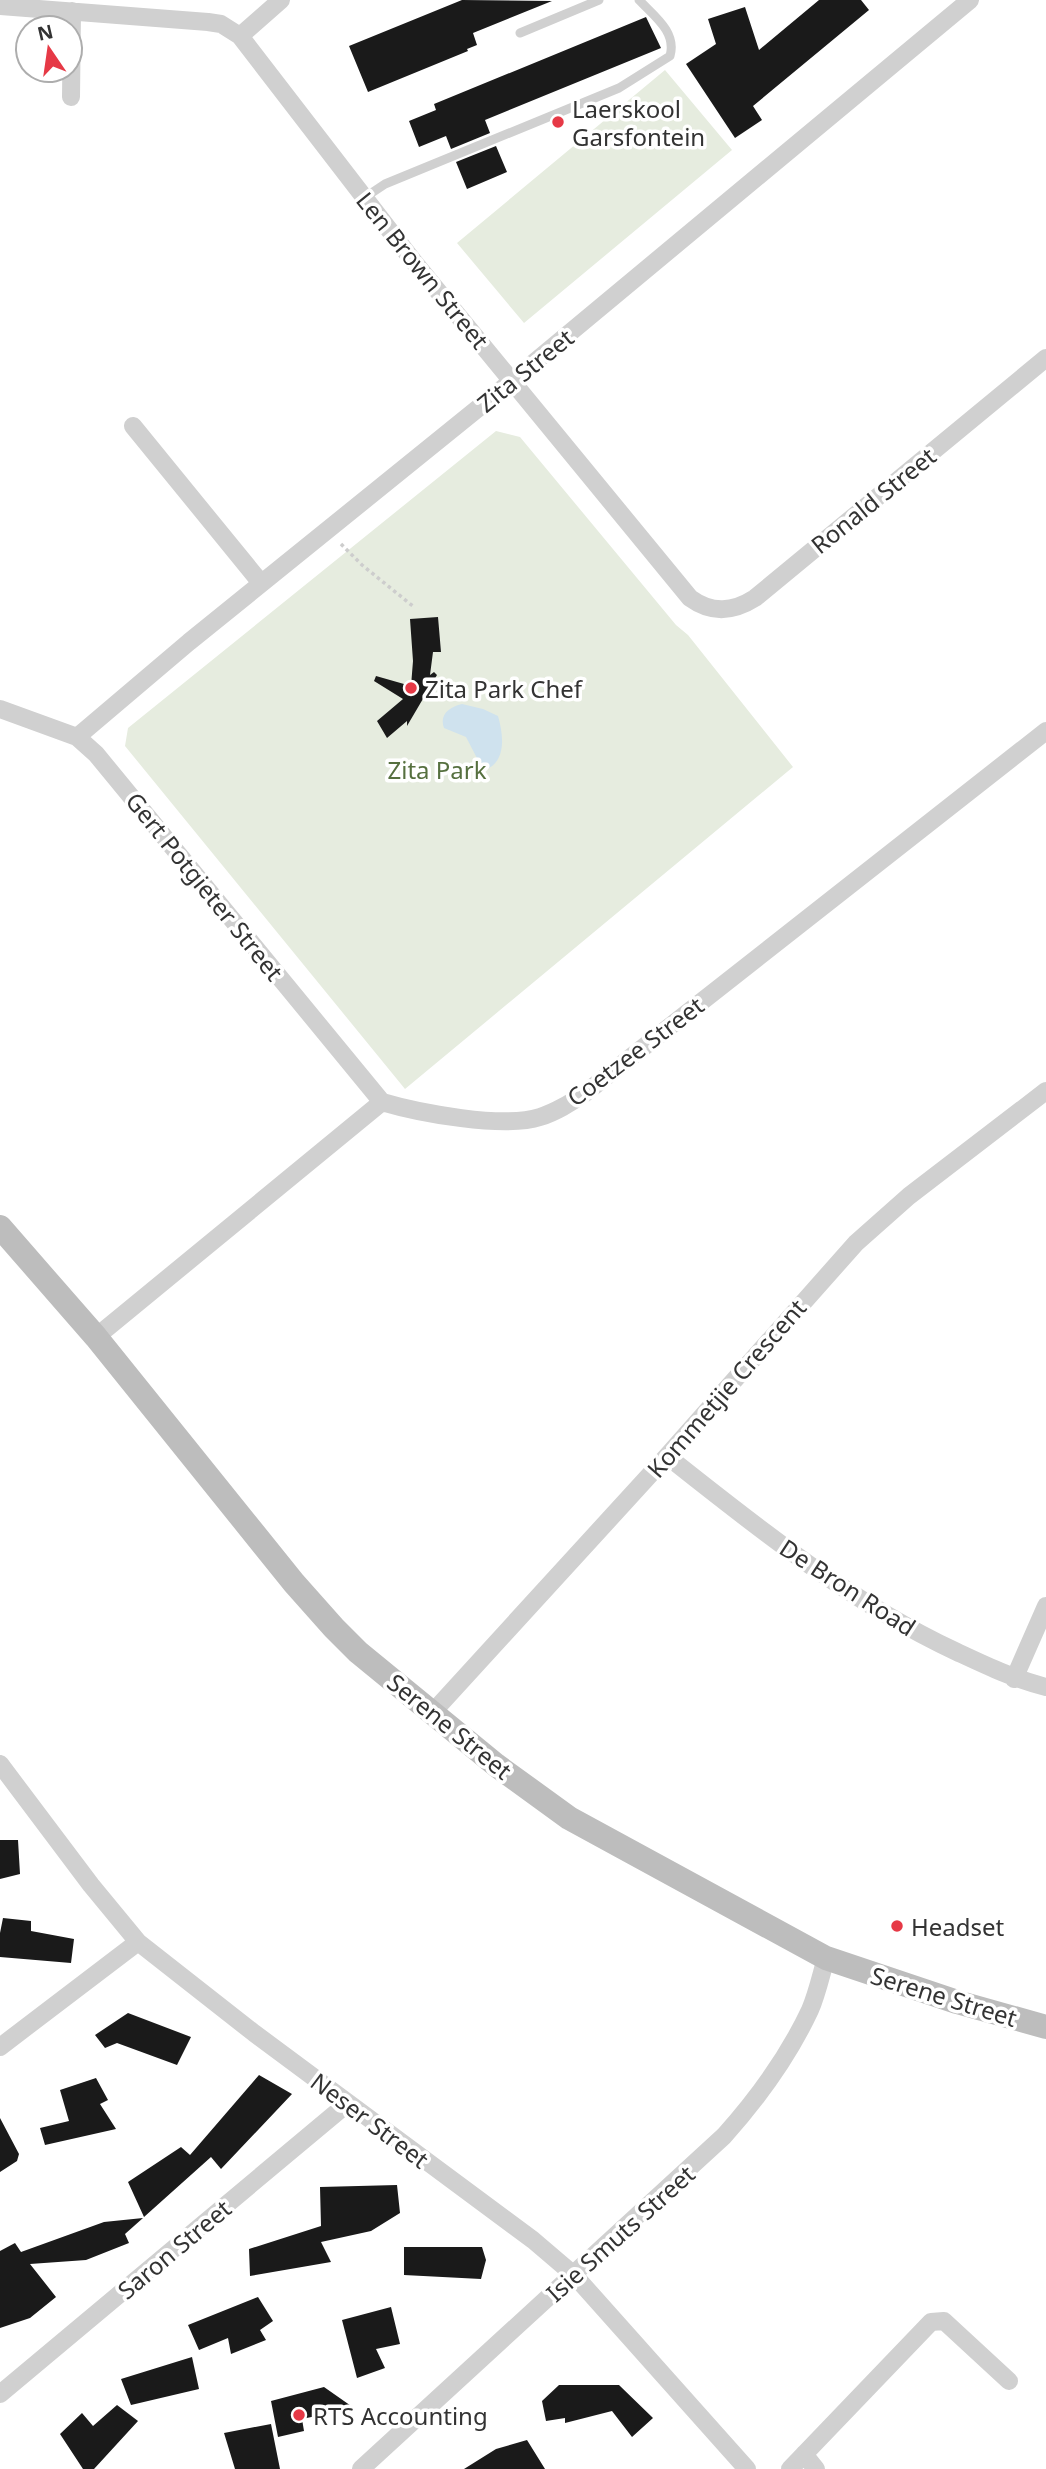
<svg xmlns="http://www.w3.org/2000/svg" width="1046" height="2469" font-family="'Noto Sans',sans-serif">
	<rect width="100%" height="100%" fill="#fff"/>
	<path fill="#e6ecdf" d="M 665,70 L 732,150 L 524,323 L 457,243 Z
		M 496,431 L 520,437 L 676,625 L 688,635 L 793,767 L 405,1089 L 125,746 L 128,728 Z"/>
	<path fill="#cfe2ee" d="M 462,704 L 483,709 L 498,716 C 503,733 507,760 487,769 L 479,762 L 466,737 L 444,728 C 439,715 449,707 462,704 Z"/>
	<path fill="#1a1a1a" d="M 462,0 L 552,1 L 473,33 L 477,45 L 467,49 L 468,51 L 368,92 L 349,46 Z
		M 819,0 L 861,0 L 869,10 L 753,106 L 762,120 L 735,138 L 686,64 L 716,44 L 708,19 L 745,7 L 759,50 Z
		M 646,17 L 661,48 L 485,120 L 490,133 L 451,149 L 446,136 L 419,147 L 409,121 L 436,110 L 434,104 Z
		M 496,146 L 507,172 L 467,189 L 456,162 Z
		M 438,617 L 441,652 L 433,652 L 430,675 L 434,672 L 437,675 L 407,726 L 407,721 L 387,738 L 377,721 L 403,699 L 374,681 L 376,676 L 411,686 L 413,661 L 410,619 Z
		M 0,1840 L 18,1840 L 20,1874 L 0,1879 Z
		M 3,1918 L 31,1921 L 31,1931 L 74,1939 L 71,1963 L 0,1957 L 0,1933 Z
		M 128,2013 L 191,2037 L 177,2065 L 117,2043 L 105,2048 L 95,2035 Z
		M 259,2075 L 292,2094 L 221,2169 L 211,2157 L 144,2217 L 128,2182 L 181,2147 L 190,2155 Z
		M 96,2078 L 108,2100 L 100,2104 L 116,2129 L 45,2145 L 40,2128 L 69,2121 L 60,2090 Z
		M 0,2118 L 19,2154 L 17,2161 L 0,2172 Z
		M 397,2185 L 400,2213 L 371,2231 L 321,2242 L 331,2262 L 250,2276 L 249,2249 L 321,2226 L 320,2187 Z
		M 143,2218 L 125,2234 L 129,2243 L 86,2260 L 30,2264 L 56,2297 L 30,2318 L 0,2328 L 0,2251 L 15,2243 L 21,2252 L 104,2222 Z
		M 404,2247 L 482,2247 L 486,2260 L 481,2279 L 404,2275 Z
		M 258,2297 L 273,2321 L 260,2330 L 266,2340 L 231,2354 L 228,2338 L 199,2350 L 188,2325 Z
		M 391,2307 L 400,2344 L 376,2349 L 385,2368 L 357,2378 L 342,2320 Z
		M 192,2357 L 199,2389 L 131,2405 L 121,2379 Z
		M 559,2385 L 619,2385 L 653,2418 L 632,2437 L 612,2411 L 565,2423 L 565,2418 L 546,2421 L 542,2401 Z
		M 324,2387 L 354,2408 L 302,2419 L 304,2431 L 278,2437 L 271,2401 Z
		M 117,2405 L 138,2421 L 94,2469 L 83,2469 L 60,2434 L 82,2413 L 93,2426 Z
		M 271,2424 L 280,2469 L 235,2469 L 224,2433 Z
		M 527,2440 L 545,2469 L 464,2469 L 496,2449 Z"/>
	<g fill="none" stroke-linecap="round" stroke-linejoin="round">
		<path stroke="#cdcdcd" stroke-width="3.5" stroke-dasharray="3.5 3.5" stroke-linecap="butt" d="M 341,544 L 362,565 L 414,607"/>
		<path stroke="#d0d0d0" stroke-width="9" d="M 520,33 L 599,0
			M 364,198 L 385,184 L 619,88 L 670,56 C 677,32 654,16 639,0"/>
		<path stroke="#d0d0d0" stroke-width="18" d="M 0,6 L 208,22 L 221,24 L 240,36 L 414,262 L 690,598 C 712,614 733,612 755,598 L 1046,358
			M 240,36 L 281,0
			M 71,97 L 72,11
			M 133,426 L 261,583
			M 0,709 L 77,737 L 96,754 L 382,1102
			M 77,737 L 189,642 L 513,380 L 970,0
			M 382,1102 C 419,1113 504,1129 540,1117 C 556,1112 570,1103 584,1094 L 1046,731
			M 96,1337 L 382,1102
			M 667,1456 C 759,1529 850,1602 957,1652 C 987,1666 1014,1679 1046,1687
			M 1014,1679 L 1046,1606
			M 433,1712 L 667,1456 L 856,1243 L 909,1196 L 1046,1091
			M 0,1764 L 91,1885 L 138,1942 L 254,2033 L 533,2240 L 574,2275 L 747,2469
			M 0,2047 L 138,1942
			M 0,2394 L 348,2103
			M 804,2454 L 816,2469
			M 361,2469 L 724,2136 C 758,2098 788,2057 810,2010 C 817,1994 821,1975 826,1958
			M 790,2469 L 931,2322 L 944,2321 L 1009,2381"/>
		<path stroke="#bdbdbd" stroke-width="24" d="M 0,1227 L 96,1337 L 294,1583 L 334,1628 L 358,1652 L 496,1765 L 569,1818 L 826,1958 L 957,2002 L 1046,2027"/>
	</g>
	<g fill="#e63946" stroke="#fff" stroke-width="2.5">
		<circle cx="558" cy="122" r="7"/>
		<circle cx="411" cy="688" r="7"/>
		<circle cx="897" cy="1926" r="7"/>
		<circle cx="299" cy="2415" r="7"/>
	</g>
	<g text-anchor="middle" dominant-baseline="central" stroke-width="7" stroke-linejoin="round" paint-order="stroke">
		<g font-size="24" fill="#333" stroke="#fff" text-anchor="start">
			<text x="572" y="108">Laerskool<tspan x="572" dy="28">Garsfontein</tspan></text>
			<text x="425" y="688">Zita Park Chef</text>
			<text x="911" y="1926">Headset</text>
			<text x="313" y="2415">RTS Accounting</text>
		</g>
		<g font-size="24" fill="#333" stroke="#fff">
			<text transform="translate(423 270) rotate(51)">Len Brown Street</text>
			<text transform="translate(525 370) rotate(-39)">Zita Street</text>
			<text transform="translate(873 500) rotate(-39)">Ronald Street</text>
			<text transform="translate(205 886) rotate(51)">Gert Potgieter Street</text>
			<text transform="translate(635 1051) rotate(-37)">Coetzee Street</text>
			<text transform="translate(726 1388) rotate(-49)">Kommetjie Crescent</text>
			<text transform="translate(848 1587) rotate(33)">De Bron Road</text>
			<text transform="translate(450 1726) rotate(39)">Serene Street</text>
			<text transform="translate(944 1996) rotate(17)">Serene Street</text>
			<text transform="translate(370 2120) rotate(37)">Neser Street</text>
			<text transform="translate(620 2233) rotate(-42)">Isie Smuts Street</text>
			<text transform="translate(174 2249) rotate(-40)">Saron Street</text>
		</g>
		<g font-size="24" fill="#56703f" stroke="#fff">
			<text x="437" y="769">Zita Park</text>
		</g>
	</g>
	<g transform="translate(49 49) rotate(347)"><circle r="33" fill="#ffffff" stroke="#adadad" stroke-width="2"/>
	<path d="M0-5L12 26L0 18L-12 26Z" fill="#e63946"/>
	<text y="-10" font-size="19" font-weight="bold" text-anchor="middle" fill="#333333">N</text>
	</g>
</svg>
